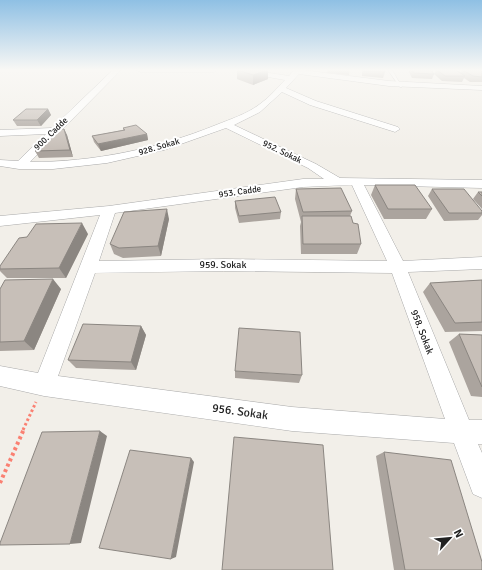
<svg xmlns="http://www.w3.org/2000/svg" width="482" height="570" font-family="Signika,sans-serif">
	<rect width="100%" height="100%" fill="#f2efe9"/>
	<g fill="none" stroke-linecap="round" stroke-linejoin="round">
		<g stroke="#a9a9a9" stroke-width="1">
			<path id="service" d="M 388,70 L 392,70 L 402,87 L 400,87 Z"/>
		</g>
		<g stroke="#a9a9a9" stroke-width="1">
			<path id="minor" d="M 113,70 L 121,70 L 30,162 C 94,162 157,149 216,125 C 231,119 247,114 260,104 C 270,97 277,88 285,80 L 240,72 L 237,70 L 250,70 L 289,76 L 294,70 L 302,70 L 389,81 L 482,86 L 482,90 L 389,86 L 299,74 L 286,88 L 316,101 L 398,127 L 400,129 L 395,132 L 392,131 L 310,105 L 282,92 L 260,112 L 234,125 L 316,164 L 340,178 L 482,180 L 482,188 L 364,185 L 403,261 L 482,257 L 482,269 L 408,272 L 469,420 L 482,420 L 482,444 L 478,444 L 482,453 L 482,498 L 473,494 L 454,443 L 292,431 L 44,396 L 0,386 L 0,366 L 38,373 L 100,215 L 0,226 L 0,216 L 109,206 L 303,179 L 324,179 L 308,168 L 226,128 L 164,150 L 107,163 L 53,169 L 19,169 L 0,166 L 0,160 L 18,161 L 46,134 L 0,136 L 0,130 L 52,128 ZM 352,185 L 387,261 L 224,259 L 99,261 L 115,213 L 303,187 ZM 224,271 L 392,273 L 445,419 L 292,407 L 58,376 L 95,273 Z
				M 137,70 L 218,70 L 214,72 L 141,72 Z"/>
		</g>
		<path stroke="#fa8072" stroke-width="3" stroke-dasharray="2.5 2.5" stroke-linecap="butt" d="M 23,430 L 36,402"/>
		<path stroke="#fa8072" stroke-width="4" stroke-dasharray="3 3" stroke-linecap="butt" d="M 0,483 L 24,429"/>
		<use href="#service" fill="#fff" fill-rule="evenodd"/>
		<use href="#minor" fill="#fff" fill-rule="evenodd"/>
	</g>
	<path fill="#aba49e" d="M 237,70 L 268,70 L 268,79 L 253,85 L 237,79 Z
		M 328,70 L 350,70 L 349,75 L 327,73 Z
		M 362,70 L 384,70 L 385,72 L 383,78 L 362,76 Z
		M 409,70 L 432,70 L 434,74 L 432,79 L 412,78 L 409,72 Z
		M 436,70 L 460,70 L 457,70 L 461,73 L 462,70 L 482,70 L 482,82 L 470,82 L 464,78 L 462,82 L 442,81 L 434,74 Z
		M 48,109 L 51,115 L 41,126 L 17,126 L 13,120 Z
		M 123,128 L 147,134 L 148,140 L 101,151 L 94,142 L 92,136 L 123,130 Z
		M 64,129 L 67,135 L 73,157 L 39,158 L 35,151 Z
		M 375,185 L 432,209 L 426,219 L 384,219 L 371,195 Z
		M 296,189 L 352,211 L 350,216 L 361,244 L 357,254 L 301,254 L 300,226 L 301,222 L 295,199 Z
		M 432,189 L 482,211 L 482,215 L 478,220 L 444,221 L 428,196 Z
		M 478,192 L 482,192 L 482,209 L 473,199 Z
		M 235,201 L 281,212 L 280,219 L 239,223 L 235,208 Z
		M 169,219 L 161,256 L 123,258 L 114,254 L 110,244 Z
		M 88,234 L 66,278 L 7,278 L 0,271 L 0,266 L 27,237 Z
		M 482,280 L 482,331 L 445,332 L 423,292 L 430,283 Z
		M 0,289 L 61,289 L 34,350 L 0,351 Z
		M 141,326 L 146,335 L 136,370 L 76,368 L 68,360 Z
		M 459,334 L 482,335 L 482,397 L 471,396 L 449,342 Z
		M 235,371 L 302,375 L 299,383 L 235,378 Z
		M 384,452 L 482,570 L 394,570 L 376,456 Z"/>
	<path fill="#8b8681" d="M 268,70 L 268,79 L 253,85 L 253,75 Z
		M 48,109 L 51,115 L 41,126 L 37,120 Z
		M 64,129 L 67,135 L 73,157 L 70,150 Z
		M 147,134 L 148,140 L 101,151 L 98,144 Z
		M 167,209 L 169,219 L 161,256 L 158,246 Z
		M 82,223 L 88,234 L 66,278 L 59,268 Z
		M 53,279 L 61,289 L 34,350 L 24,341 Z
		M 141,326 L 146,335 L 136,370 L 131,362 Z
		M 100,431 L 107,436 L 81,543 L 70,544 Z
		M 191,458 L 194,462 L 176,557 L 171,559 Z"/>
	<path fill="#c7bfb8" stroke="#8b8681" d="M 238,70 L 268,70 L 253,75 Z
		M 363,70 L 384,70 L 385,72 L 364,71 Z
		M 412,70 L 431,70 L 434,74 L 414,73 Z
		M 437,70 L 456,70 L 465,76 L 445,76 Z
		M 463,70 L 482,70 L 482,77 L 473,76 Z
		M 26,109 L 48,109 L 37,120 L 13,120 Z
		M 136,125 L 147,134 L 98,144 L 92,136 L 125,130 L 123,128 Z
		M 64,129 L 70,150 L 35,151 L 56,130 Z
		M 375,185 L 415,185 L 432,209 L 388,209 Z
		M 341,188 L 352,211 L 303,212 L 296,189 Z
		M 432,189 L 464,189 L 482,211 L 482,213 L 449,213 Z
		M 478,192 L 482,192 L 482,196 Z
		M 275,197 L 281,212 L 239,216 L 235,201 Z
		M 167,209 L 158,246 L 119,248 L 110,244 L 124,212 Z
		M 302,216 L 351,216 L 353,223 L 358,224 L 361,244 L 303,244 Z
		M 82,223 L 59,268 L 0,269 L 0,266 L 19,238 L 27,237 L 36,224 Z
		M 53,279 L 24,341 L 0,342 L 0,289 L 5,280 Z
		M 482,280 L 482,322 L 455,323 L 430,283 Z
		M 83,324 L 141,326 L 131,362 L 68,360 Z
		M 239,328 L 300,332 L 302,375 L 235,371 Z
		M 459,334 L 482,335 L 482,387 Z
		M 100,431 L 70,544 L 0,545 L 0,543 L 42,432 Z
		M 234,437 L 323,445 L 333,570 L 222,570 Z
		M 130,450 L 191,458 L 171,559 L 99,548 Z
		M 384,452 L 451,460 L 482,562 L 482,570 L 405,570 Z"/>
	<linearGradient id="sky" x2="0" y2="1"><stop stop-color="#8fc0e4"/><stop offset="0.47" stop-color="#f9f8f5"/><stop offset="1" stop-color="#f9f8f5" stop-opacity="0"/></linearGradient>
	<rect width="482" height="149" fill="url(#sky)"/>
	<g text-anchor="middle" dominant-baseline="central" stroke-width="4" stroke-linejoin="round" paint-order="stroke">
		<g font-size="9" fill="#222" stroke="#fff">
			<text transform="translate(51 134) rotate(-44)">900. Cadde</text>
			<text transform="translate(159 147) rotate(-16)">928. Sokak</text>
			<text transform="translate(282 152) rotate(26)">952. Sokak</text>
			<text transform="translate(240 192) rotate(-8)">953. Cadde</text>
		</g>
		<g font-size="10" fill="#222" stroke="#fff">
			<text x="223" y="265">959. Sokak</text>
			<text transform="translate(422 332) rotate(69)">958. Sokak</text>
		</g>
		<g font-size="12" fill="#222" stroke="#fff">
			<text transform="translate(240 412) rotate(8)">956. Sokak</text>
		</g>
	</g>
	<g transform="translate(450 538) rotate(63)" stroke="#ffffff" stroke-width="3" paint-order="stroke">
	<path d="M0-3L7 15L0 10L-7 15Z" fill="#222222"/>
	<text y="-6" font-size="11" font-weight="bold" text-anchor="middle" fill="#222222">N</text>
	</g>
</svg>
